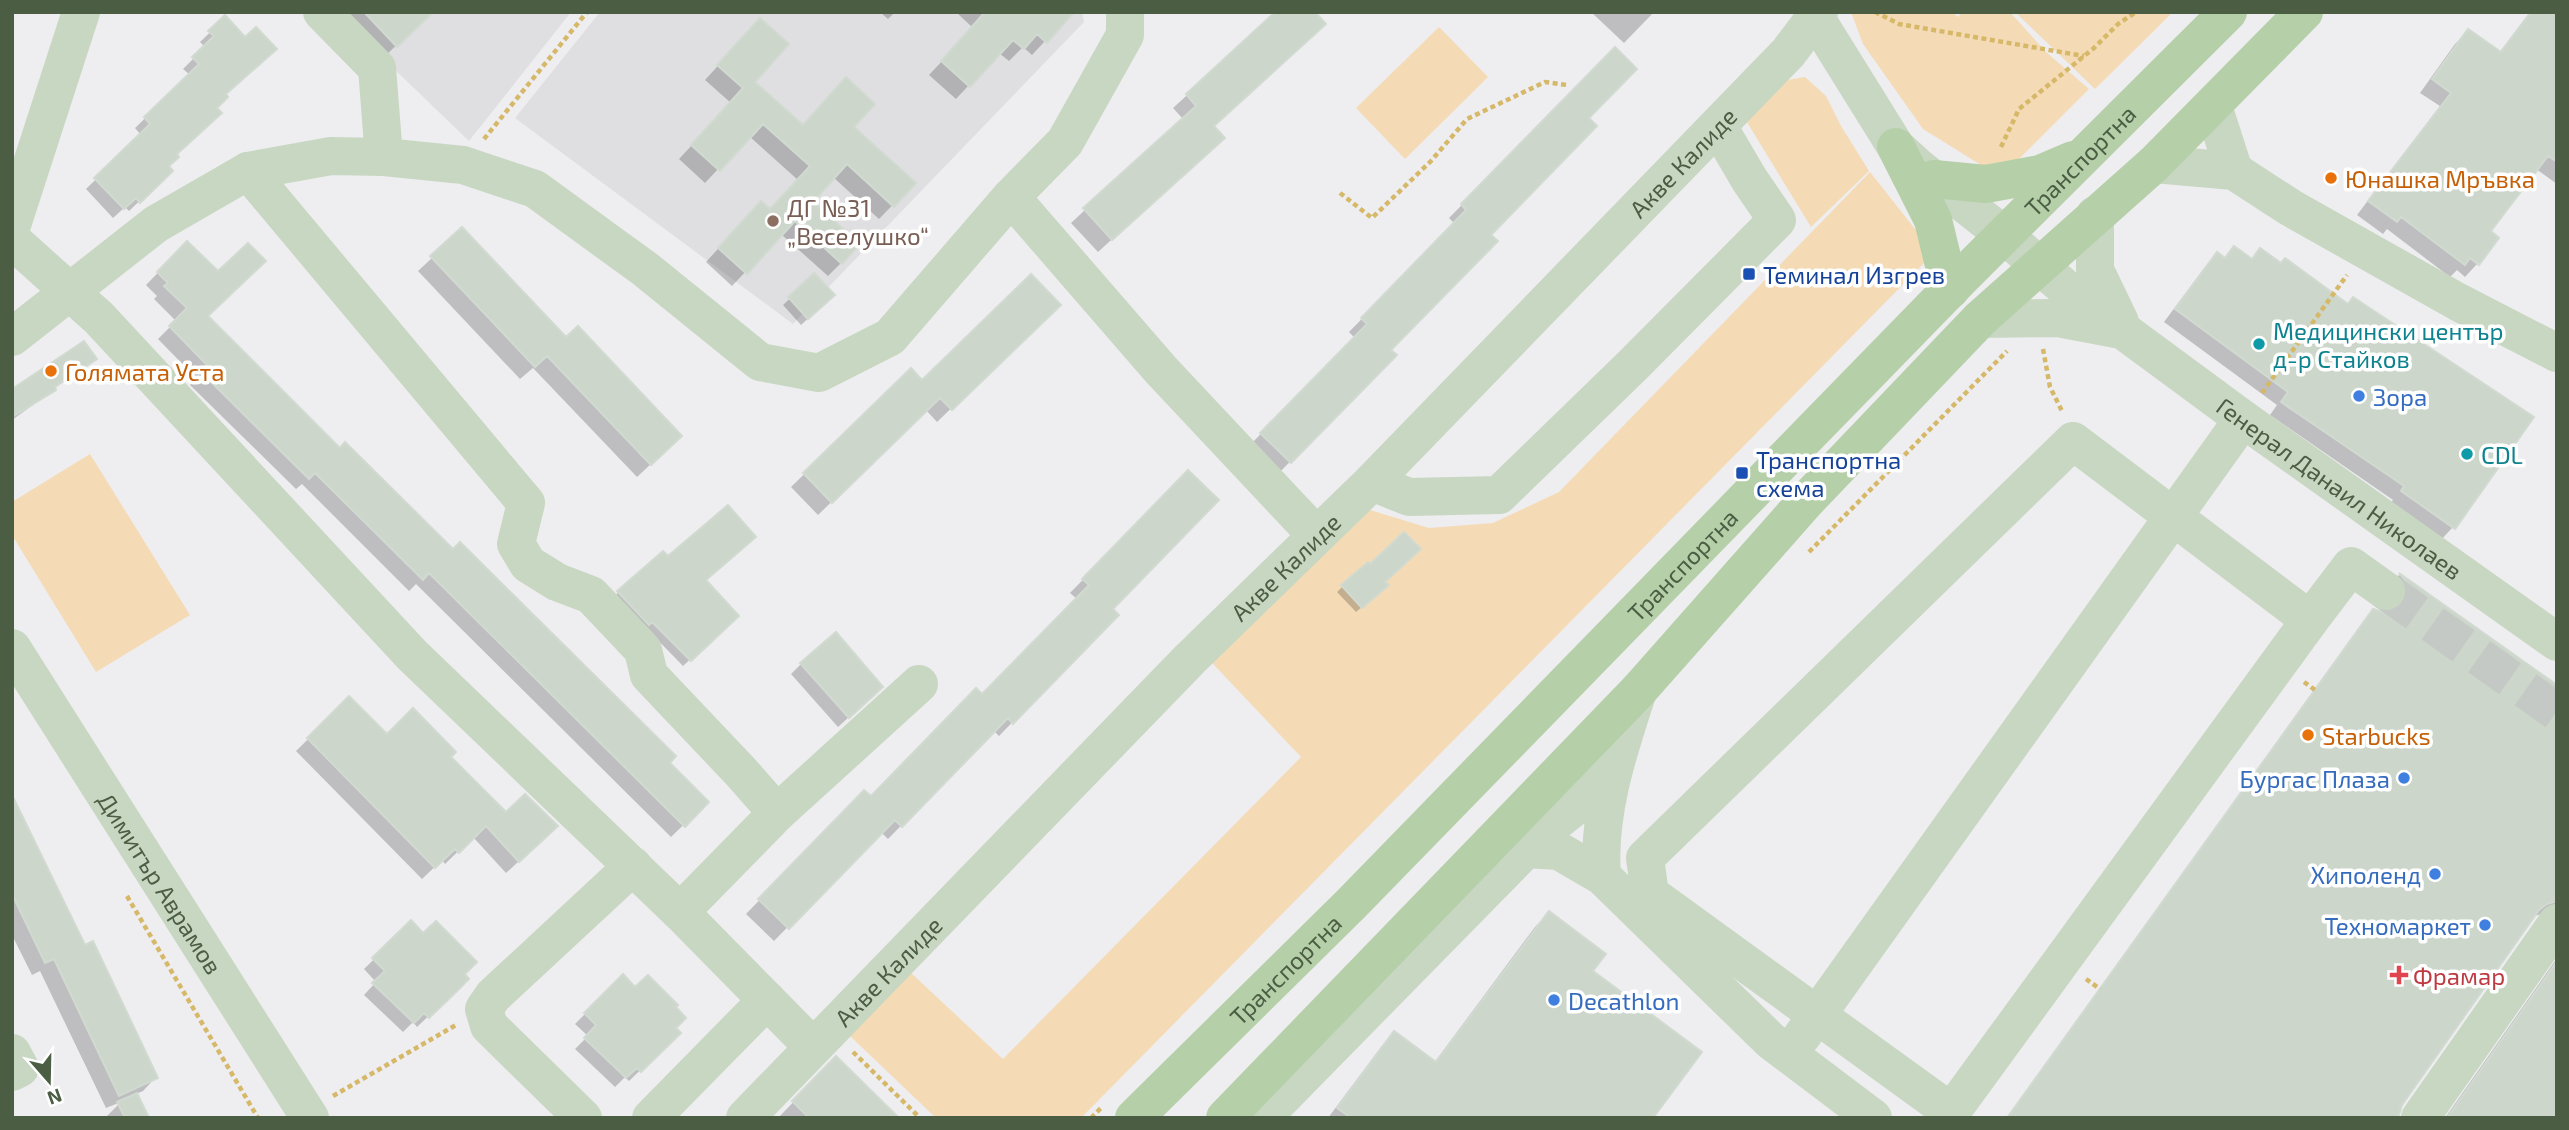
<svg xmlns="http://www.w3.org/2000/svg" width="2569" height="1130" font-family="'Exo 2',sans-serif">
	<rect width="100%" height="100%" fill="#eeedf0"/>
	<path fill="#dfdfe1" d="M 335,12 L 571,12 L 469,141 Z
		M 600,12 L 1082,12 L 1084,22 L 793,324 L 515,118 Z"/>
	<path fill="#f4dbb5" d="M 1851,12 L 1952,12 L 1958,17 L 1962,12 L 2010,12 L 2046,52 L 2089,89 L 2008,170 L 1981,165 L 1923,129 L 1863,44 Z
		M 2015,12 L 2173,12 L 2095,89 Z
		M 1439,27 L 1488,77 L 1405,159 L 1356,108 Z
		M 1805,77 L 1826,96 L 1841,126 L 1869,171 L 1811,227 L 1742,114 L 1768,83 Z
		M 1870,172 L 1934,253 L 1081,1118 L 936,1118 L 850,1036 L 910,972 L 1003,1059 L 1301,757 L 1198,648 L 1370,510 L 1429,528 L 1493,523 L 1559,492 Z
		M 90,454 L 190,615 L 96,672 L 12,535 L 12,502 Z"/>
	<path fill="#0003" d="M 340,12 L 431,12 L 382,59 Z
		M 880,12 L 895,12 L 888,19 Z
		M 956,12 L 1019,12 L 1045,41 L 1032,55 L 1023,47 L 1009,61 L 999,53 L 956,99 L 929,75 L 973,28 Z
		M 1278,12 L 1212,126 L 1209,151 L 1098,252 L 1071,223 L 1183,119 L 1173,108 Z
		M 1591,12 L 1654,12 L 1624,43 Z
		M 2530,12 L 2557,12 L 2557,184 L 2536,169 L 2488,231 L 2477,264 L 2465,277 L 2457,270 L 2450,277 L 2387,229 L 2383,234 L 2357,215 L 2440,106 L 2420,93 L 2455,44 L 2468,31 L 2499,53 Z
		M 225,18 L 224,95 L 175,155 L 167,167 L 171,171 L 129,211 L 125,207 L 113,218 L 86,189 L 141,135 L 135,128 L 190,75 L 183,69 L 205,47 L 200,42 Z
		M 747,34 L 753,82 L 802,127 L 851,127 L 914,183 L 879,219 L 833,177 L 810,202 L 841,263 L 828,276 L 781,234 L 732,286 L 706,262 L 748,216 L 770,211 L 798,180 L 749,136 L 705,183 L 679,159 L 731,103 L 705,80 Z
		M 1615,50 L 1586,118 L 1389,350 L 1394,355 L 1277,475 L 1248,447 L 1355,338 L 1349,332 L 1455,224 L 1449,218 Z
		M 187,243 L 205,316 L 340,450 L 707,802 L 671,837 L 416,584 L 409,591 L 302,484 L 296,489 L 190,385 L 196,378 L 158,339 L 176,321 L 154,299 L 157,296 L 146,285 Z
		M 2234,249 L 2250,260 L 2260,250 L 2453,527 L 2441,540 L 2390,504 L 2393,500 L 2270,415 L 2277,405 L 2164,322 L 2205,267 L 2217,255 L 2223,259 Z
		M 432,258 L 666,450 L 637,477 L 533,368 L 520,379 L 418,271 Z
		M 814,276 L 826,302 L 801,325 L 783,305 Z
		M 1058,305 L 937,422 L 926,410 L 818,515 L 791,487 L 911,370 L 922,382 Z
		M 53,388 L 51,392 L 12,420 L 12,391 Z
		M 1188,472 L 1110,609 L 1117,615 L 999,736 L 994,731 L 888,839 L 881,832 L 774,941 L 746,914 L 864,792 L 870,798 L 982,696 L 1077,599 L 1070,593 Z
		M 2399,575 L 2557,687 L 2557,919 L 2544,914 L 2533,916 L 2365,623 L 2362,623 L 2374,611 L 2384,615 L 2393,613 L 2395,607 L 2387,587 Z
		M 1383,582 L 1381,591 L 1356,612 L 1337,592 L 1343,586 Z
		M 619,592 L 737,616 L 683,666 L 645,627 L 612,598 Z
		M 801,664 L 871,697 L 838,727 L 791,674 Z
		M 349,699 L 387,737 L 449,757 L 506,815 L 544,838 L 506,873 L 473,837 L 445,864 L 442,860 L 422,879 L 296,751 Z
		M 12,814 L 156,1077 L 143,1091 L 136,1094 L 147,1118 L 105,1118 L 121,1102 L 106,1108 L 40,971 L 32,975 L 12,935 Z
		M 1549,913 L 1591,972 L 1651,1118 L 1328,1118 L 1381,1047 L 1395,1034 L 1434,1063 L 1535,927 Z
		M 411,923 L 462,974 L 457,989 L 417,1027 L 413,1022 L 403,1032 L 364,995 L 376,982 L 364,969 Z
		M 2557,958 L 2557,1118 L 2445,1118 Z
		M 623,976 L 635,989 L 673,1007 L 674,1028 L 679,1033 L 629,1081 L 625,1077 L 615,1087 L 575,1049 L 588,1036 L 575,1024 Z
		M 836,1058 L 896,1118 L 778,1118 Z"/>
	<path fill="#cdd6cb" stroke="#d1dad0" stroke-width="2" d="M 364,12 L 433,12 L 397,47 Z
		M 985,12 L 1074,12 L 1047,43 L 1037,34 L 1024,49 L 1013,40 L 970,87 L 941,61 Z
		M 1275,12 L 1315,12 L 1326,24 L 1214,126 L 1225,138 L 1112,240 L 1083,208 L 1196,106 L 1186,94 Z
		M 2531,12 L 2557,12 L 2557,162 L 2548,156 L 2491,231 L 2499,238 L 2479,265 L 2470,258 L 2465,265 L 2401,217 L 2397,222 L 2368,201 L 2451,93 L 2432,79 L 2468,29 L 2501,52 Z
		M 225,15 L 245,37 L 256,27 L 277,49 L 226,94 L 228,97 L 217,108 L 222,113 L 177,154 L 179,157 L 169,166 L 173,171 L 140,203 L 136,198 L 124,209 L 94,178 L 150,124 L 144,117 L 199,64 L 192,57 L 214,36 L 208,31 Z
		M 760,18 L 789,44 L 755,82 L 803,125 L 846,77 L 875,104 L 854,127 L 916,183 L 894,207 L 847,164 L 813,202 L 860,244 L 842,264 L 795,221 L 747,274 L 718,248 L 761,201 L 770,209 L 810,166 L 763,124 L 720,171 L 691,145 L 743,88 L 717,65 Z
		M 1615,47 L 1637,69 L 1589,118 L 1597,126 L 1491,235 L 1498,241 L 1391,350 L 1397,355 L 1291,463 L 1260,433 L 1367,324 L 1361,318 L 1466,210 L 1461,204 Z
		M 462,227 L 566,337 L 578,326 L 682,436 L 651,465 L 547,356 L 535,367 L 430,256 Z
		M 187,241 L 218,271 L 248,243 L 266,261 L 208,316 L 340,448 L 345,442 L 453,549 L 460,542 L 676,756 L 670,763 L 709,802 L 685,827 L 429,573 L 423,580 L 315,473 L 309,479 L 201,372 L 207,365 L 169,326 L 187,308 L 164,286 L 168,283 L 157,272 Z
		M 2234,246 L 2252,259 L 2260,248 L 2281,263 L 2285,258 L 2348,304 L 2353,297 L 2534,417 L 2455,529 L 2401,491 L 2404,486 L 2281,402 L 2288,392 L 2175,309 L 2217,252 L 2225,258 Z
		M 814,273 L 835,295 L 808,319 L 788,297 Z
		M 1031,274 L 1061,305 L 952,410 L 940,398 L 832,503 L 803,473 L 911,368 L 922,380 Z
		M 84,341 L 97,359 L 55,387 L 56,390 L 12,417 L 12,389 Z
		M 1188,470 L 1219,500 L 1113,609 L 1119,615 L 1013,724 L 1008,718 L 902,827 L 895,820 L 789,929 L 758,899 L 864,790 L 871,796 L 976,688 L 982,694 L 1089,585 L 1082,579 Z
		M 728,505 L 756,537 L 706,580 L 739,616 L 691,661 L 652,622 L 649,625 L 617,591 L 663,551 L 668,556 Z
		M 1404,532 L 1421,549 L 1385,582 L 1389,585 L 1362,608 L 1341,585 L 1368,562 L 1370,564 Z
		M 2399,573 L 2557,685 L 2557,901 L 2547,904 L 2539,910 L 2402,1105 L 2398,1118 L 2007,1118 L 2373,609 L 2385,613 L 2394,611 L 2403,604 L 2408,592 L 2406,581 Z
		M 836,632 L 883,687 L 849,718 L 800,663 Z
		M 349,696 L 387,734 L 413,708 L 456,752 L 451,757 L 506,812 L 525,794 L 558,826 L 519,862 L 486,826 L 459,853 L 455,849 L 435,868 L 307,738 Z
		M 12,795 L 85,945 L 93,941 L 158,1078 L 119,1096 L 54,959 L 45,963 L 12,894 Z
		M 1549,911 L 1606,954 L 1593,971 L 1702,1052 L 1653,1118 L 1351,1118 L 1337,1108 L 1394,1031 L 1436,1062 Z
		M 411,920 L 423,933 L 436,921 L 477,962 L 465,974 L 469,979 L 454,994 L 429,1018 L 424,1013 L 414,1023 L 372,983 L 385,971 L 372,958 Z
		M 2557,961 L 2557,1118 L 2447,1118 Z
		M 623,974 L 635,987 L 648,975 L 678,1005 L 676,1007 L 686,1018 L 676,1028 L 681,1033 L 641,1072 L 637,1068 L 626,1078 L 584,1038 L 596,1025 L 584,1013 Z
		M 836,1056 L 899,1118 L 809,1118 L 792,1101 Z
		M 137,1093 L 149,1118 L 125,1118 L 117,1102 Z"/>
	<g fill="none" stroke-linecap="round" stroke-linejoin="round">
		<path stroke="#c5c9c5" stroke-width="38" stroke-dasharray="38 19" stroke-linecap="butt" d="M 2386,591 L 2557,712"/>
		<path stroke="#d6b869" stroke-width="4.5" stroke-dasharray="5 3.5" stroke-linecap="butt" d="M 1875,12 L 1899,24 L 2084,56
			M 484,139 L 587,12
			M 2001,147 L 2019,109 L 2094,48 L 2118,24 L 2136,12
			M 1340,193 L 1372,218 L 1431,161 L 1467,119 L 1545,82 L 1567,85
			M 2043,349 L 2050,387 L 2062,411
			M 2262,393 L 2347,275
			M 1809,552 L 2007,351
			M 2304,682 L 2315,690
			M 127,896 L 258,1118
			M 2086,979 L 2100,989
			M 853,1052 L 920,1118
			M 333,1096 L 456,1025
			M 1091,1118 L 1103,1106"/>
		<g stroke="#c8d7c2" stroke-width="38">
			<path d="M 322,12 L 377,68 L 384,157"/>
			<path id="s1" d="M 1812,12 L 1896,147 L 1919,168 L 2004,235 L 2064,287 L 2243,419 L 2557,642"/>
			<path d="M 2213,106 L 2234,171"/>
			<path d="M 2154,164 L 2234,171 L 2291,208 L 2458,302 L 2557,353"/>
			<path d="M 248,171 L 526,503 L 516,544 L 528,564 L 557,582 L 591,595 L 643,650 L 649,675 L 740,771 L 777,813 L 680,912"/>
			<path d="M 1011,197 L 1161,370 L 1316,535"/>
			<path d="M 2095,215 L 2095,270 L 2120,322"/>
			<path d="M 12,225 L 81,12"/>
			<path d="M 12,240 L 99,318 L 412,655 L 680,912 L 813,1047"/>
			<path d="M 1980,319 L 2058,318 L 2116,329"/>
			<path d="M 12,337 L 156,224 L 248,171 L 331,156 L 384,157 L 463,165 L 535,189 L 645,269 L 760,362 L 819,373 L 890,337 L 1011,197 L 1065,142 L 1125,35 L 1125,12"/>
			<path d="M 1372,482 L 1409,497 L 1499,495 L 1633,365 L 1777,220 L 1749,179 L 1718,126"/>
			<path d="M 2310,620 L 2351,566 L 2386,591"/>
			<path id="s2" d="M 12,648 L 310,1118"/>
			<path d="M 777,813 L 919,684"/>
			<path d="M 1526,849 L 1544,831 L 1587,797 L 1612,761"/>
			<path d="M 1602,876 C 1597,813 1619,749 1638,691"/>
			<path d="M 1802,1036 L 2243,419"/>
			<path d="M 12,1053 L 20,1068 L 12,1072"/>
			<path d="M 583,1118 L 489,1026 L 484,1009 L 493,996 L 633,866"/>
			<path d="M 651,1118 L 767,1000"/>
			<path id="s3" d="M 745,1118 L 1190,659 L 1372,482 L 1788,53 L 1819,12"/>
			<path d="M 1262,1118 L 1526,849 L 1559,851 L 1602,876 L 1771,1041 L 1873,1118"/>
			<path d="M 1947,1118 L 2310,620 L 2073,441 L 1645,858 L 1650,894 L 1951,1112"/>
			<path d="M 2420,1118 L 2557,923"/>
		</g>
		<g stroke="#b5d0a9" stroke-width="38">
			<path d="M 1896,147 L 1933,220 L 1950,290"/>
			<path d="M 1934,179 L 1986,184 L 2040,174 L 2073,160"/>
			<path id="s4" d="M 1134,1118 L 1351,904 L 1962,277 L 2228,12"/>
			<path d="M 1225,1118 L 1638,691 L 1807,500 L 1980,319 L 2154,164 L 2304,12"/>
		</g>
	</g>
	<g fill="#e8710a" stroke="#fff" stroke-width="2.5">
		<circle cx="2331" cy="178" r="7"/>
		<circle cx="51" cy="371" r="7"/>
		<circle cx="2308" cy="735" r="7"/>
	</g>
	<circle fill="#8d6e63" stroke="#fff" stroke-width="2.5" cx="773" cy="221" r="7"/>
	<g fill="#1a4fb4" stroke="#fff" stroke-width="2.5">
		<rect x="1742" y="267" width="14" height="14" rx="3.5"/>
		<rect x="1735" y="466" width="14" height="14" rx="3.5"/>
	</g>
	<g fill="#0f9aa8" stroke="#fff" stroke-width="2.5">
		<circle cx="2259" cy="344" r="7"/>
		<circle cx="2467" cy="454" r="7"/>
	</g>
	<g fill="#3f7fe0" stroke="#fff" stroke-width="2.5">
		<circle cx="2359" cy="396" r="7"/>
		<circle cx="2404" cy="778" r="7"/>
		<circle cx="2435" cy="874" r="7"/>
		<circle cx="2485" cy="925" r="7"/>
		<circle cx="1554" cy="1000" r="7"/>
	</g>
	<path fill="#e0444e" stroke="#fff" stroke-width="2.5" d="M2395.5 964.5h7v7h7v7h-7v7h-7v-7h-7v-7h7z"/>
	<g text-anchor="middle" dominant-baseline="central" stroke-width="7" stroke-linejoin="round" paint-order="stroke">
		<g font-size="24" fill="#4b5d43" stroke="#fff">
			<text stroke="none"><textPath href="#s4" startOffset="1346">Транспортна</textPath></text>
			<text stroke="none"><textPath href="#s3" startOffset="1339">Акве Калиде</textPath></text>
			<text stroke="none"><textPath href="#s1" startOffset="719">Генерал Данаил Николаев</textPath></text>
			<text stroke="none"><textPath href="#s4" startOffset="779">Транспортна</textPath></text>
			<text stroke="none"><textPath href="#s3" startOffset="772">Акве Калиде</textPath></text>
			<text stroke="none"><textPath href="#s2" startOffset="278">Димитър Аврамов</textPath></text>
			<text stroke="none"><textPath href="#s4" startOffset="212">Транспортна</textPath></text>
			<text stroke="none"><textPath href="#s3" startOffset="205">Акве Калиде</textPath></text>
		</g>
		<g font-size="24" fill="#c56008" stroke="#fff" text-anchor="start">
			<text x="2345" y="178">Юнашка Мръвка</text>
			<text x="65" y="371">Голямата Уста</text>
			<text x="2322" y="735">Starbucks</text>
		</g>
		<g font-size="24" fill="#785e54" stroke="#fff" text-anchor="start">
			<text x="787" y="207">ДГ №31<tspan x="787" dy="28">„Веселушко“</tspan></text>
		</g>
		<g font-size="24" fill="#164399" stroke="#fff" text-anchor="start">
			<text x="1763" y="274">Теминал Изгрев</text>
			<text x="1756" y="459">Транспортна<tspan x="1756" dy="28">схема</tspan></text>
		</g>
		<g font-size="24" fill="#0d838f" stroke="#fff" text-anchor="start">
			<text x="2273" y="330">Медицински център<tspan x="2273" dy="28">д-р Стайков</tspan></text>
			<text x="2481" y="454">CDL</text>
		</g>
		<g font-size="24" fill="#366cbe" stroke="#fff" text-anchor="end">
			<text x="2373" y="396" text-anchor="start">Зора</text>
			<text x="2390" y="778">Бургас Плаза</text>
			<text x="2421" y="874">Хиполенд</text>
			<text x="2471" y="925">Техномаркет</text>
			<text x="1568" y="1000" text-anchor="start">Decathlon</text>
		</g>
		<g font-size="24" fill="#be3a42" stroke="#fff" text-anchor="start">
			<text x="2413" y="975">Фрамар</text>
		</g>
	</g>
	<rect width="2569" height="1130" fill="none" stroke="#4b5d43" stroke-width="28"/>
	<g transform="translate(49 1081) rotate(160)" stroke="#ffffff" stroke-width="5" paint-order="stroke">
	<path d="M0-5L12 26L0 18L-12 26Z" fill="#4b5d43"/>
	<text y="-10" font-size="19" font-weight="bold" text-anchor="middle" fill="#4b5d43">N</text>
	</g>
</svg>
